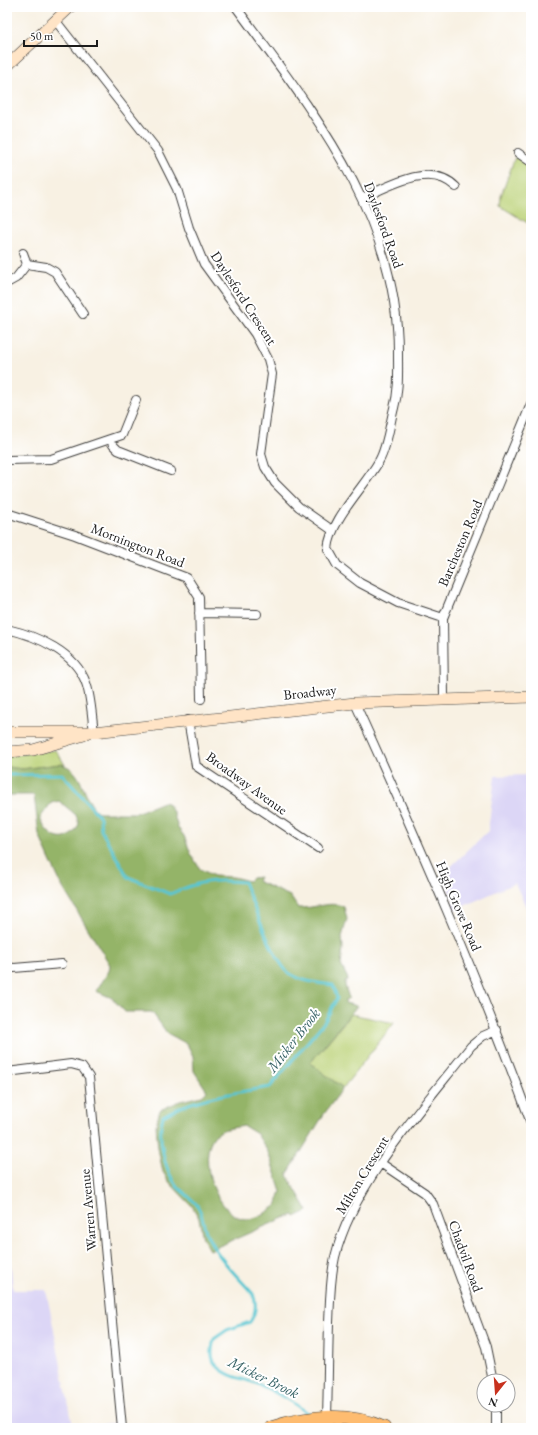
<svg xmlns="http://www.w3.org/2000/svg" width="538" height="1435" font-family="'EB Garamond',serif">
	<rect width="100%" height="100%" fill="#fff"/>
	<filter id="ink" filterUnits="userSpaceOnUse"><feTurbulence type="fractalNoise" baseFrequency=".025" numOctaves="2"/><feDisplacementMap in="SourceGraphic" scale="8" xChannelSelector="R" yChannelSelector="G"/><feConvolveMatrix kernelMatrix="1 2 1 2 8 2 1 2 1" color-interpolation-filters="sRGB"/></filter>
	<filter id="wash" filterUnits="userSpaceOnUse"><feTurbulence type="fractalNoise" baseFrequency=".012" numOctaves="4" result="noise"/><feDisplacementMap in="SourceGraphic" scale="16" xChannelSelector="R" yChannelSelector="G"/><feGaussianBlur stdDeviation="0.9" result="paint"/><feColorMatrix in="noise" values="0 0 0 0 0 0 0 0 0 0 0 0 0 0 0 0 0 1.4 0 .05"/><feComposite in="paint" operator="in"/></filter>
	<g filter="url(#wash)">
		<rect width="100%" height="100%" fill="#f8f1e3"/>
		<path fill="#dcd6f6" d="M 531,775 L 531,918 L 515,883 L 455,910 L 452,904 L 454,902 L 442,875 L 488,831 L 495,776 Z
			M 7,1256 L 10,1256 L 13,1290 L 46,1290 L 73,1426 L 115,1423 L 115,1428 L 7,1428 Z"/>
		<path fill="#bbd277" stroke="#6c774a" d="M 515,157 L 531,167 L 531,225 L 500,206 L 501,196 Z
			M 56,750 L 65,765 L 60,764 L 22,769 L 7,767 L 7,756 Z
			M 351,1014 L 394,1023 L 343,1088 L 310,1063 Z"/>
		<path fill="#94b468" stroke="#586842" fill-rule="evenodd" d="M 60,764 C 85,769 81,799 99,813 L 136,813 L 163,802 L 167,803 L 173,812 L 178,828 L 184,836 L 191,854 L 200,869 L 214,876 L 233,877 L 249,881 L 252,878 L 259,877 L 257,881 L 290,896 L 298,908 C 313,909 332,900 344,907 L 347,919 L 342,937 L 343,948 L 341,965 L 348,979 L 345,981 L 345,986 L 349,998 L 345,1000 L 345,1003 L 357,1006 L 310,1063 L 343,1088 L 324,1114 L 287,1175 L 308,1211 L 295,1217 L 294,1215 L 284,1218 L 210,1250 L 203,1239 L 199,1218 L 192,1206 L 170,1183 L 163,1172 L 158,1148 L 156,1125 L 160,1110 L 180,1101 L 202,1096 L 207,1091 L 194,1071 L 193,1056 L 187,1044 L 167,1033 L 152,1012 L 125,1012 L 112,998 L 96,991 L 109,971 L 110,965 L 63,888 L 49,858 L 39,835 L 34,795 L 7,795 L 7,767 L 22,769 ZM 59,801 L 76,815 L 79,824 C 67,848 48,839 40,818 L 51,803 ZM 244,1126 L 257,1134 L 268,1152 L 281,1191 L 276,1206 C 268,1211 259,1218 249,1219 C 218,1221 195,1157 215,1135 C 221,1128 235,1128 244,1126 Z"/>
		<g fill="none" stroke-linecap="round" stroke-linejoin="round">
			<path stroke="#59c6d1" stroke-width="3" d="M 7,775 L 62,774 L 100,817 L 101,830 L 128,877 L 170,894 C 200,881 212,879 244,882 C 252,901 274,962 289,973 C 302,982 318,983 333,985 L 337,998 L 325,1021 L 270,1087 C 234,1093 194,1097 163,1116 C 157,1135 164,1170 177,1186 C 183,1193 191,1197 197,1205 C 204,1215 203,1229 209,1239 C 220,1260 238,1277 253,1294 C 257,1304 256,1313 250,1322 L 227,1330 L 214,1339 C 212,1348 209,1359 218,1367 C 229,1378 247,1379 260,1385 C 278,1393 294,1403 310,1415
				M 321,1423 L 327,1428"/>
		</g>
	</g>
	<g filter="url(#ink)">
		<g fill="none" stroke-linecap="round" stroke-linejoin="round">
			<g stroke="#3d3c3a" stroke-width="10">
				<path id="street" d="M 236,7 C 313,112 399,217 398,354 C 398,373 399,390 394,408 C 390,423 387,448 379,461 C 364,488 331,518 328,549 L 337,565 L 360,583 L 398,603 L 443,618
					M 55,20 L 158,151 L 177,189 L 189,228 L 204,264 L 255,334 L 268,359 L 272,374 L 261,454 L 265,467 L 275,483 L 299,507 L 332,530
					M 518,153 L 531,162
					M 362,198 C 390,186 430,161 456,187
					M 23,253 L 27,264
					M 7,283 L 16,278 L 27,264 L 46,267 L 55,272 L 83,314
					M 111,439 L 113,445 L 118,450 L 171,471
					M 7,460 L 51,459 L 122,435 L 136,400
					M 7,513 L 75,535 L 187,578 L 199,597 L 201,699
					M 199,613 L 257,614
					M 7,629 C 37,636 75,652 86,683 C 91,696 92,718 94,732
					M 444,698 L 443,618 L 531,404
					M 355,703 C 418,841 479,980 531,1123
					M 188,720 L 196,766 L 318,848
					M 7,967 L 14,968 L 62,964
					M 7,1072 L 71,1064 L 82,1067 L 89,1077 L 122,1428
					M 382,1164 L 425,1193 L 433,1204 L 486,1347 L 493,1381
					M 496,1405 L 496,1428
					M 327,1417 C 328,1386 328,1355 329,1323 C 330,1301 330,1279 335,1257 C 353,1183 424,1106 471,1046 L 483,1036 L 497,1030"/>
			</g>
			<g stroke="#3d3c3a" stroke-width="12">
				<path id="secondary" d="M 7,66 L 70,7
					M 7,732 L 94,732 L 355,703 L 531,697
					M 7,752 L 33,750 L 84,735"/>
			</g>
			<g stroke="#3d3c3a" stroke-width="14">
				<path id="primary" d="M 271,1428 C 307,1416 348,1412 384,1428"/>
			</g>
			<use href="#street" stroke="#fff" stroke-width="8"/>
			<use href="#secondary" stroke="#ffe4c6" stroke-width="11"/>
			<use href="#primary" stroke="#febc70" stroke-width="13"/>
		</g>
	</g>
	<g text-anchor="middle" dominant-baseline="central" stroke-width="4" stroke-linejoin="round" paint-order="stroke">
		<g font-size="14" fill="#1c1c1c" stroke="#fff">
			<text transform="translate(384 225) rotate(70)">Daylesford Road</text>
			<text transform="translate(244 298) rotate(57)">Daylesford Crescent</text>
			<text transform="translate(460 543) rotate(-67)">Barcheston Road</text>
			<text transform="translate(138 545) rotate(21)">Mornington Road</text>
			<text transform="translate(310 692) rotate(-6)">Broadway</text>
			<text transform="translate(247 783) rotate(36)">Broadway Avenue</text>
			<text transform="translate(459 906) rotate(67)">High Grove Road</text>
			<text transform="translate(362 1175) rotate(-59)">Milton Crescent</text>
			<text transform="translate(88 1210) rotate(-95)">Warren Avenue</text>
			<text transform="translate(466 1256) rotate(70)">Chadvil Road</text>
		</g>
		<g font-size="15" font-style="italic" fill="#346064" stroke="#fff">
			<text transform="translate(293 1040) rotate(-52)">Micker Brook</text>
			<text transform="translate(264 1377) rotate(26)">Micker Brook</text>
		</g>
	</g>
	<rect width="538" height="1435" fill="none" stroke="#fff" stroke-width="24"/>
	<g transform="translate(496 1393) rotate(197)"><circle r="19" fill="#ffffff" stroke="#a4a4a4"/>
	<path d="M0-3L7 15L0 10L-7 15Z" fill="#c8321e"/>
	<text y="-6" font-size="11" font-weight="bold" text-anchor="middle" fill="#1c1c1c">N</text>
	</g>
	<path d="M24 40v6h73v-6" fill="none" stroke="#1c1c1c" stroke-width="2"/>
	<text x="30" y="40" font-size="12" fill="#1c1c1c" stroke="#ffffff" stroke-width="3" paint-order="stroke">50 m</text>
</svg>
